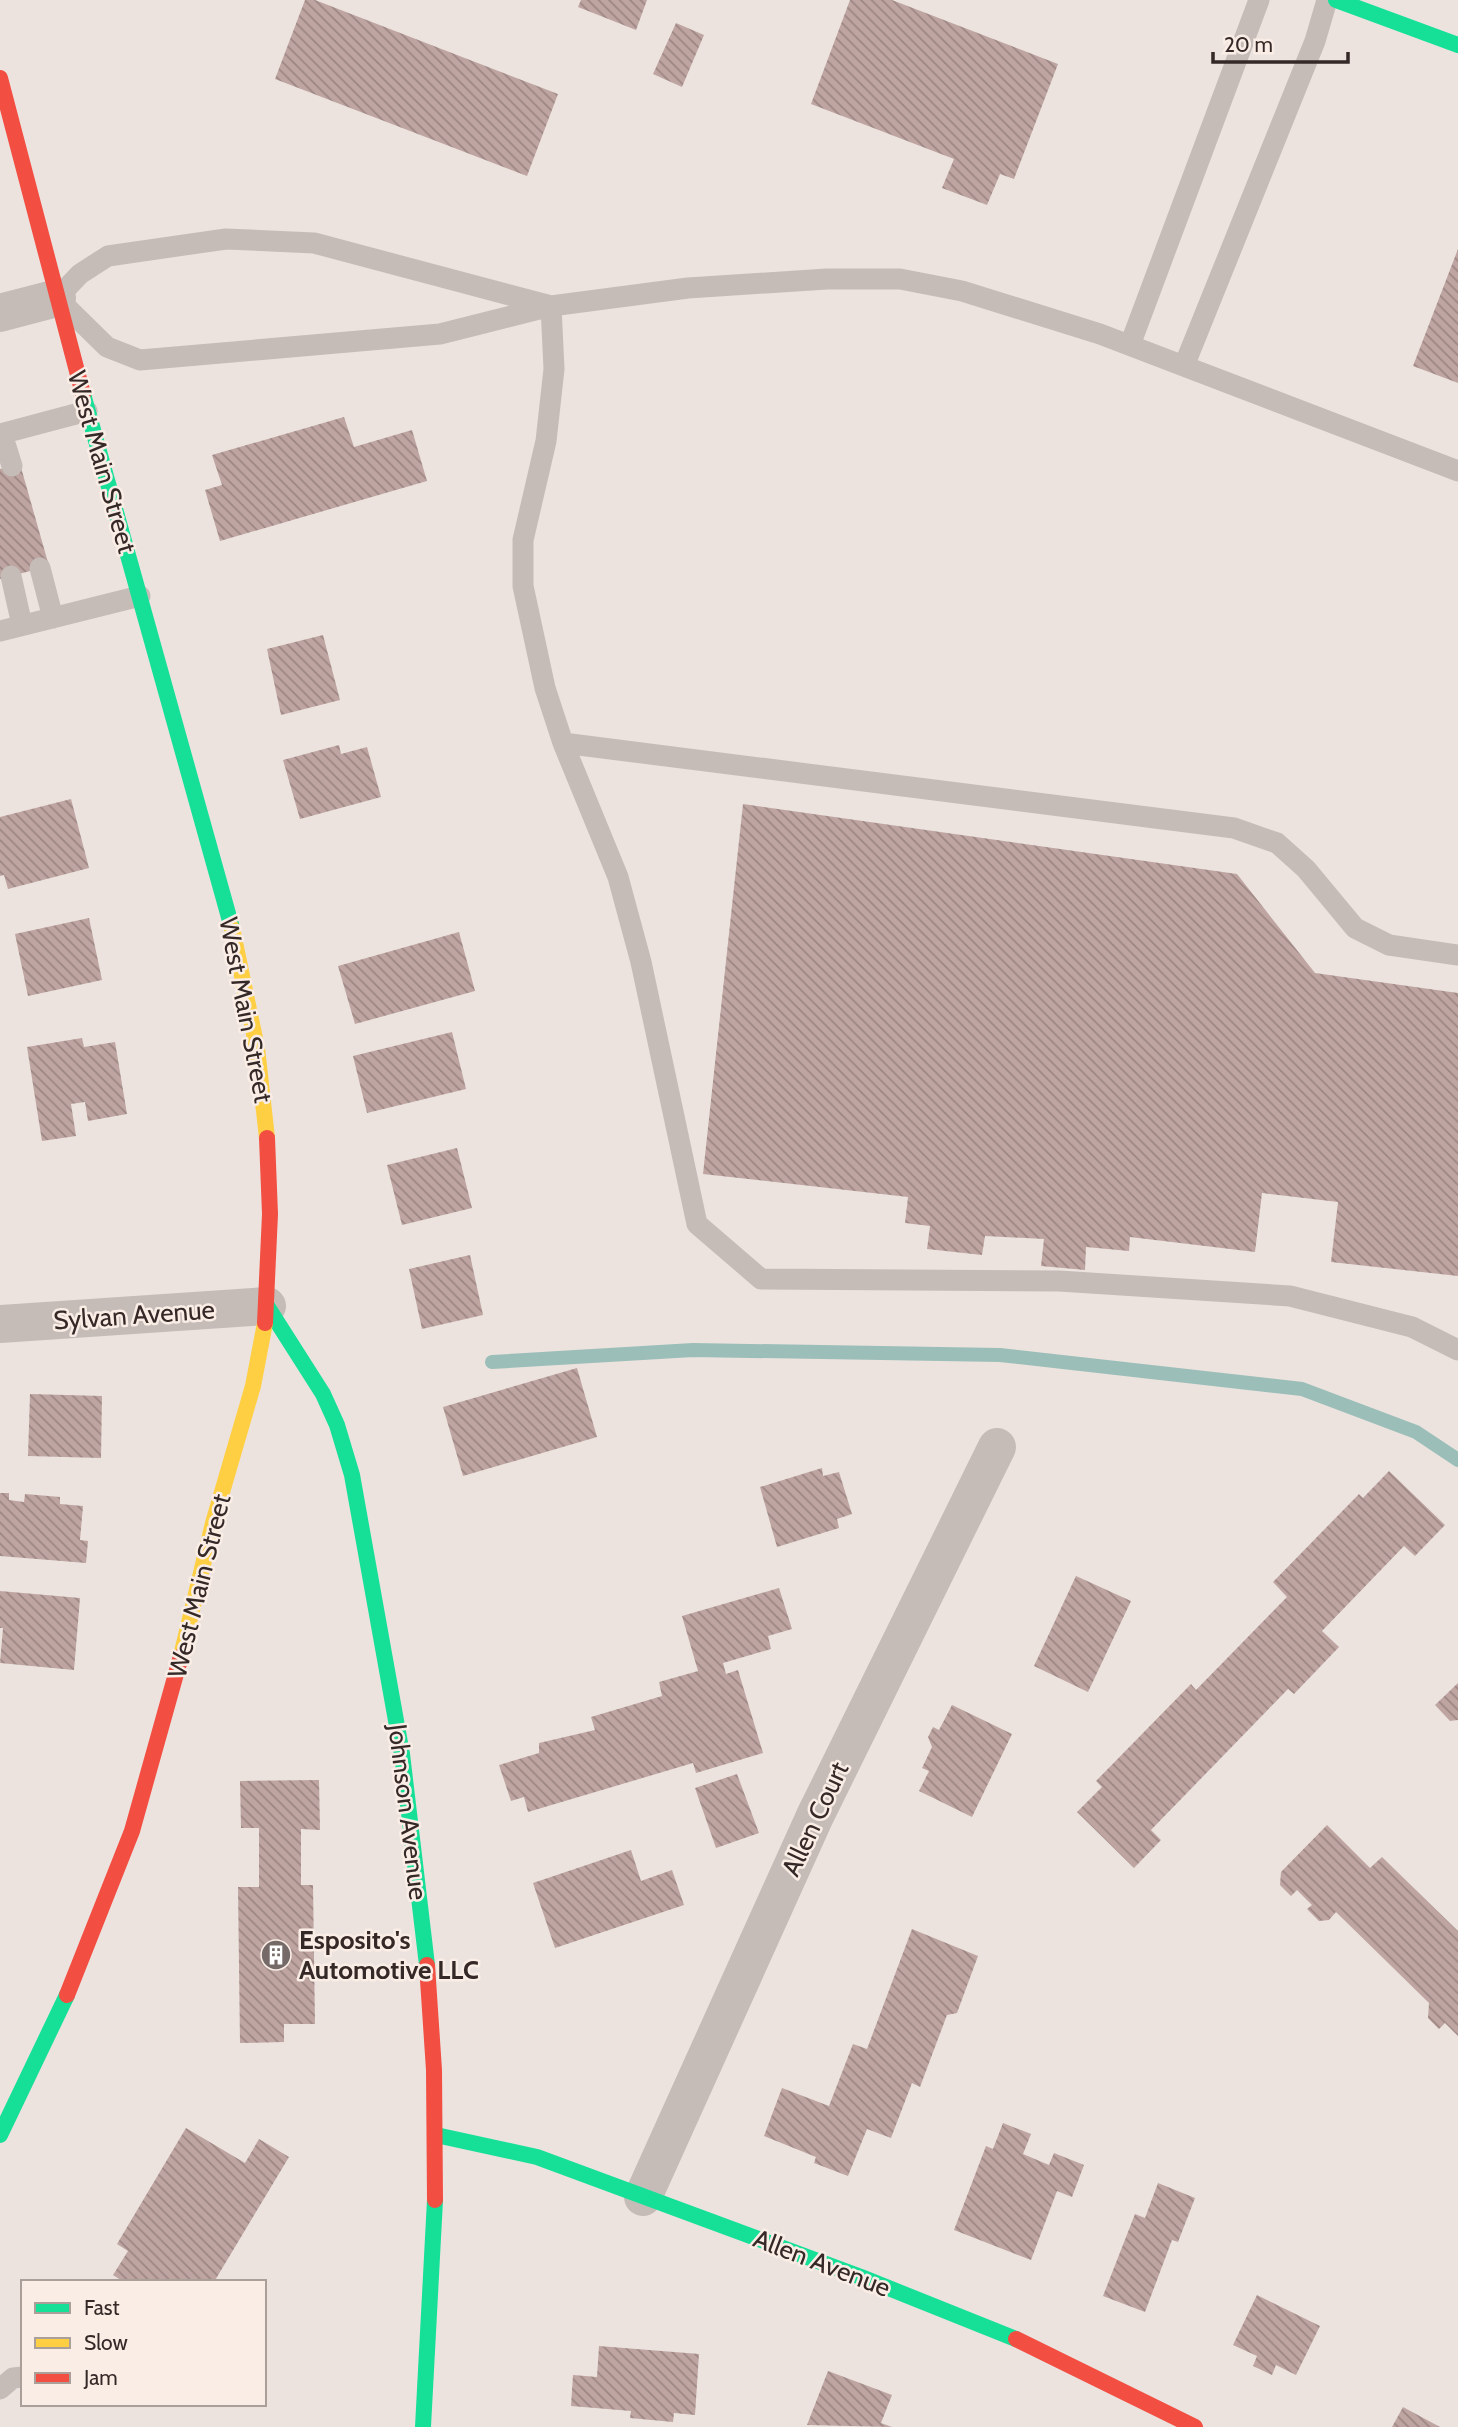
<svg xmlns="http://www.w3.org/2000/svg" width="1458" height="2427" font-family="Cabin,sans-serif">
	<defs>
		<pattern id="building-back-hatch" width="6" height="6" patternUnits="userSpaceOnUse" patternTransform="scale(1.75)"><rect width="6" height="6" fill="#bfa5a1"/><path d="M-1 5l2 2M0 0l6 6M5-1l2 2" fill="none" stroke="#9c8683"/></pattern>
	</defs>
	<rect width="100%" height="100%" fill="#ece3df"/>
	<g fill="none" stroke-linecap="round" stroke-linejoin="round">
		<path stroke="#9cbeb8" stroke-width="14" d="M 492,1362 L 693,1350 L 1000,1355 L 1302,1389 L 1416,1432 L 1458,1460"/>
	</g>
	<path fill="url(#building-back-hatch)" d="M 305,0 L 315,0 L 558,94 L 527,176 L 275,79 Z
		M 581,0 L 647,0 L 636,30 L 578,7 Z
		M 850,0 L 892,0 L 1058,64 L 1014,179 L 1000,174 L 987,205 L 942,188 L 954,159 L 811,104 Z
		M 676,23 L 704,35 L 682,87 L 653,74 Z
		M 1458,249 L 1458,383 L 1413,366 Z
		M 344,417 L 354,447 L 412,430 L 427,481 L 220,541 L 205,490 L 222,485 L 212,455 Z
		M 20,464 L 49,566 L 0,579 L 0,469 Z
		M 323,635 L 340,700 L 281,715 L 267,649 Z
		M 339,745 L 341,754 L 367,747 L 381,797 L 300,819 L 283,760 Z
		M 71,799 L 89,868 L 8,889 L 4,875 L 0,876 L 0,817 Z
		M 743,804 L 1237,874 L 1315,973 L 1458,993 L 1458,1276 L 1331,1262 L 1338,1202 L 1262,1193 L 1255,1252 L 1130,1237 L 1129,1251 L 1086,1247 L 1085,1270 L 1041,1266 L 1044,1239 L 985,1236 L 982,1255 L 927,1249 L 930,1226 L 905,1223 L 908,1197 L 703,1174 Z
		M 89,918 L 102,980 L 28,996 L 15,934 Z
		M 459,932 L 475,991 L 355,1024 L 338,966 Z
		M 452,1032 L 466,1089 L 367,1113 L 353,1056 Z
		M 82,1038 L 84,1047 L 115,1042 L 127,1114 L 88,1121 L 85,1102 L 71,1104 L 76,1136 L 42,1141 L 27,1047 Z
		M 457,1148 L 472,1208 L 402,1225 L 387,1165 Z
		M 470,1255 L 483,1315 L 422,1329 L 409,1269 Z
		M 577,1368 L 597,1437 L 463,1476 L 443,1407 Z
		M 30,1394 L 102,1396 L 101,1458 L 28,1456 Z
		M 822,1468 L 823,1476 L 839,1472 L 852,1514 L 837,1519 L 839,1528 L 777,1547 L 760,1487 Z
		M 1389,1471 L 1445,1525 L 1415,1556 L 1404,1546 L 1322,1631 L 1339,1647 L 1294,1694 L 1288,1689 L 1151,1830 L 1161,1840 L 1134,1868 L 1077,1812 L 1102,1787 L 1096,1781 L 1191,1684 L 1196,1690 L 1287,1597 L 1273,1582 L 1359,1494 L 1363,1498 Z
		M 0,1493 L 9,1493 L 9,1500 L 24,1502 L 25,1494 L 60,1497 L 60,1504 L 83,1506 L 80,1540 L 88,1541 L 86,1563 L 0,1556 Z
		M 1076,1576 L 1131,1601 L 1088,1692 L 1034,1666 Z
		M 779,1588 L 792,1629 L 768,1636 L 771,1649 L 723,1663 L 726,1674 L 738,1670 L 763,1753 L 696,1773 L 693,1763 L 528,1812 L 524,1797 L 511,1801 L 499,1765 L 539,1753 L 539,1743 L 595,1730 L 591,1717 L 662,1696 L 659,1682 L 698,1671 L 682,1616 Z
		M 0,1591 L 80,1598 L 74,1670 L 0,1663 L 3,1628 L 0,1628 Z
		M 1458,1683 L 1458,1720 L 1450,1721 L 1435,1705 Z
		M 952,1705 L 1012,1734 L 972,1817 L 919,1791 L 929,1771 L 922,1768 L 932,1747 L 928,1737 L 933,1727 L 939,1730 Z
		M 737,1774 L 759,1833 L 716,1848 L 695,1788 Z
		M 319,1780 L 320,1830 L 301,1829 L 301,1885 L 313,1885 L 315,2024 L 284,2024 L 284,2042 L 240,2043 L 238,1887 L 259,1887 L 259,1828 L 241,1828 L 240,1781 Z
		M 1327,1825 L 1370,1868 L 1382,1857 L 1458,1931 L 1458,2036 L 1445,2023 L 1439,2029 L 1428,2018 L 1429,2003 L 1336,1912 L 1329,1920 L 1319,1921 L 1307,1909 L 1312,1905 L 1297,1890 L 1291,1896 L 1280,1885 L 1281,1872 Z
		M 631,1850 L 641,1881 L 672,1870 L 684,1905 L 555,1948 L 533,1883 Z
		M 912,1929 L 978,1956 L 957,2013 L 947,2015 L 920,2087 L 912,2083 L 891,2138 L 867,2129 L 848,2176 L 814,2163 L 816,2157 L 764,2136 L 782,2088 L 829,2106 L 853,2044 L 867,2049 Z
		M 1003,2123 L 1031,2134 L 1023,2154 L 1049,2165 L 1054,2153 L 1084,2165 L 1072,2197 L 1057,2191 L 1031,2260 L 954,2230 L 986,2146 L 993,2149 Z
		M 186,2128 L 245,2163 L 259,2139 L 289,2157 L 214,2282 L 124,2282 L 113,2275 L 128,2251 L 117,2244 Z
		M 1158,2183 L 1195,2198 L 1178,2242 L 1172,2240 L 1145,2312 L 1103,2296 L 1135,2214 L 1145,2218 Z
		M 1257,2295 L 1320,2326 L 1296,2375 L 1276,2365 L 1272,2375 L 1253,2366 L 1257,2356 L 1233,2345 Z
		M 599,2346 L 699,2354 L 695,2415 L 674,2413 L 673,2422 L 630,2418 L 631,2411 L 571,2406 L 573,2375 L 597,2377 Z
		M 828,2371 L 892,2395 L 881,2423 L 892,2427 L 807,2425 Z
		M 1403,2407 L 1440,2427 L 1392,2427 Z"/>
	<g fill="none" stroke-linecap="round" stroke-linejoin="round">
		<path stroke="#c5bcb8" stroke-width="21" d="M 551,306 L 314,243 L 226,239 L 108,256 L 80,274 L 57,298 L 107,347 L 140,360 L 440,334 L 551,306 L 688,288 L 827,279 L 900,279 L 962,291 L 1100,334 L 1458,471
			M 551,306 L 554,369 L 546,441 L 523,540 L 523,586 L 545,688 L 563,743 L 618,877 L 641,962 L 697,1224 L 761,1279 L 1059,1281 L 1290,1296 L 1412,1327 L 1458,1350
			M 1130,345 L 1259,0
			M 1184,366 L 1315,41 L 1327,0
			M 0,434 L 87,411
			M 2,434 L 12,466
			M 40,568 L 53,618
			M 11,576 L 22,625
			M 0,631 L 140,596
			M 563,743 L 1234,828 L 1277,843 L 1306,869 L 1355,928 L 1389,945 L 1458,955
			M 0,2389 L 13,2378 L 23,2377"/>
		<path stroke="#c5bcb8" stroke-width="38" d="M 0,313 L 57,298
			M 0,1324 L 267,1306
			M 643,2197 L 815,1816 L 997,1447"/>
		<path stroke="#16e098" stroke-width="16" d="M 1336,0 L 1458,45
			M 83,394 L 232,928
			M 267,1306 L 323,1394 L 337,1425 L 352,1475 L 402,1754 L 427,1965
			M 0,2135 L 67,1995
			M 436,2135 L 537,2157 L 861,2277 L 1016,2339
			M 423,2427 L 435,2200"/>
		<path stroke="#ffcf43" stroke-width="16" d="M 232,928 L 257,1048 L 267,1138
			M 181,1656 L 213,1523 L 253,1386 L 265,1323"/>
		<path stroke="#f24e42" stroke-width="16" d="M 0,78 L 83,394
			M 265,1323 L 270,1214 L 267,1138
			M 427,1965 L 434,2070 L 435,2200
			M 67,1995 L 132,1831 L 181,1656
			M 1016,2339 L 1195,2427"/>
	</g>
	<defs>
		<g id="building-disc" transform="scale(1.575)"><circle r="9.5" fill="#756a67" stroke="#f9ede6"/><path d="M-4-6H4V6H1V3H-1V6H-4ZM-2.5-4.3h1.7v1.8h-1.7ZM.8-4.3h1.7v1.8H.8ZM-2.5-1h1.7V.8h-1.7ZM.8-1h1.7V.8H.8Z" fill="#fff"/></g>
	</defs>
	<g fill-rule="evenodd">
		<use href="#building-disc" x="276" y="1955"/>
	</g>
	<g text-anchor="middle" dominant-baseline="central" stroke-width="5" stroke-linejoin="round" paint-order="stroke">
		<g font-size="26" fill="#352927" stroke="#f9ede6">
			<text transform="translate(102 462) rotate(74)">West Main Street</text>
			<text transform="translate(246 1010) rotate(79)">West Main Street</text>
			<text transform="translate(134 1315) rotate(-4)">Sylvan Avenue</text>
			<text transform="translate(199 1586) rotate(-76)">West Main Street</text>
			<text transform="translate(408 1812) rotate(83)">Johnson Avenue</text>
			<text transform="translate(815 1819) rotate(-65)">Allen Court</text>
			<text transform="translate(822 2263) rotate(21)">Allen Avenue</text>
		</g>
		<g font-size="26" font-weight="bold" fill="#352927" stroke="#f9ede6" text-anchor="start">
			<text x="299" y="1940">Esposito's<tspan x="299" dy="30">Automotive LLC</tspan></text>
		</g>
	</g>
	<rect x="21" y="2280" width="245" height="126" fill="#f9ede6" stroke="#ab9f9a" stroke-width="2"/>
	<rect x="35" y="2303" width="35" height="10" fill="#16e098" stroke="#ab9f9a" stroke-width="2"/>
	<text x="84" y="2315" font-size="21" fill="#352927">Fast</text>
	<rect x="35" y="2338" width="35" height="10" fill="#ffcf43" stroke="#ab9f9a" stroke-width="2"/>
	<text x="84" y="2350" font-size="21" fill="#352927">Slow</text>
	<rect x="35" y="2373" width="35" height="10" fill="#f24e42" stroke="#ab9f9a" stroke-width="2"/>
	<text x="84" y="2385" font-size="21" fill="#352927">Jam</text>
	<path d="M1213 52v10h135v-10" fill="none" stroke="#352927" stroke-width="3.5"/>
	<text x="1224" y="52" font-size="21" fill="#352927" stroke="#f9ede6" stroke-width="5" paint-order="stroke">20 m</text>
</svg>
